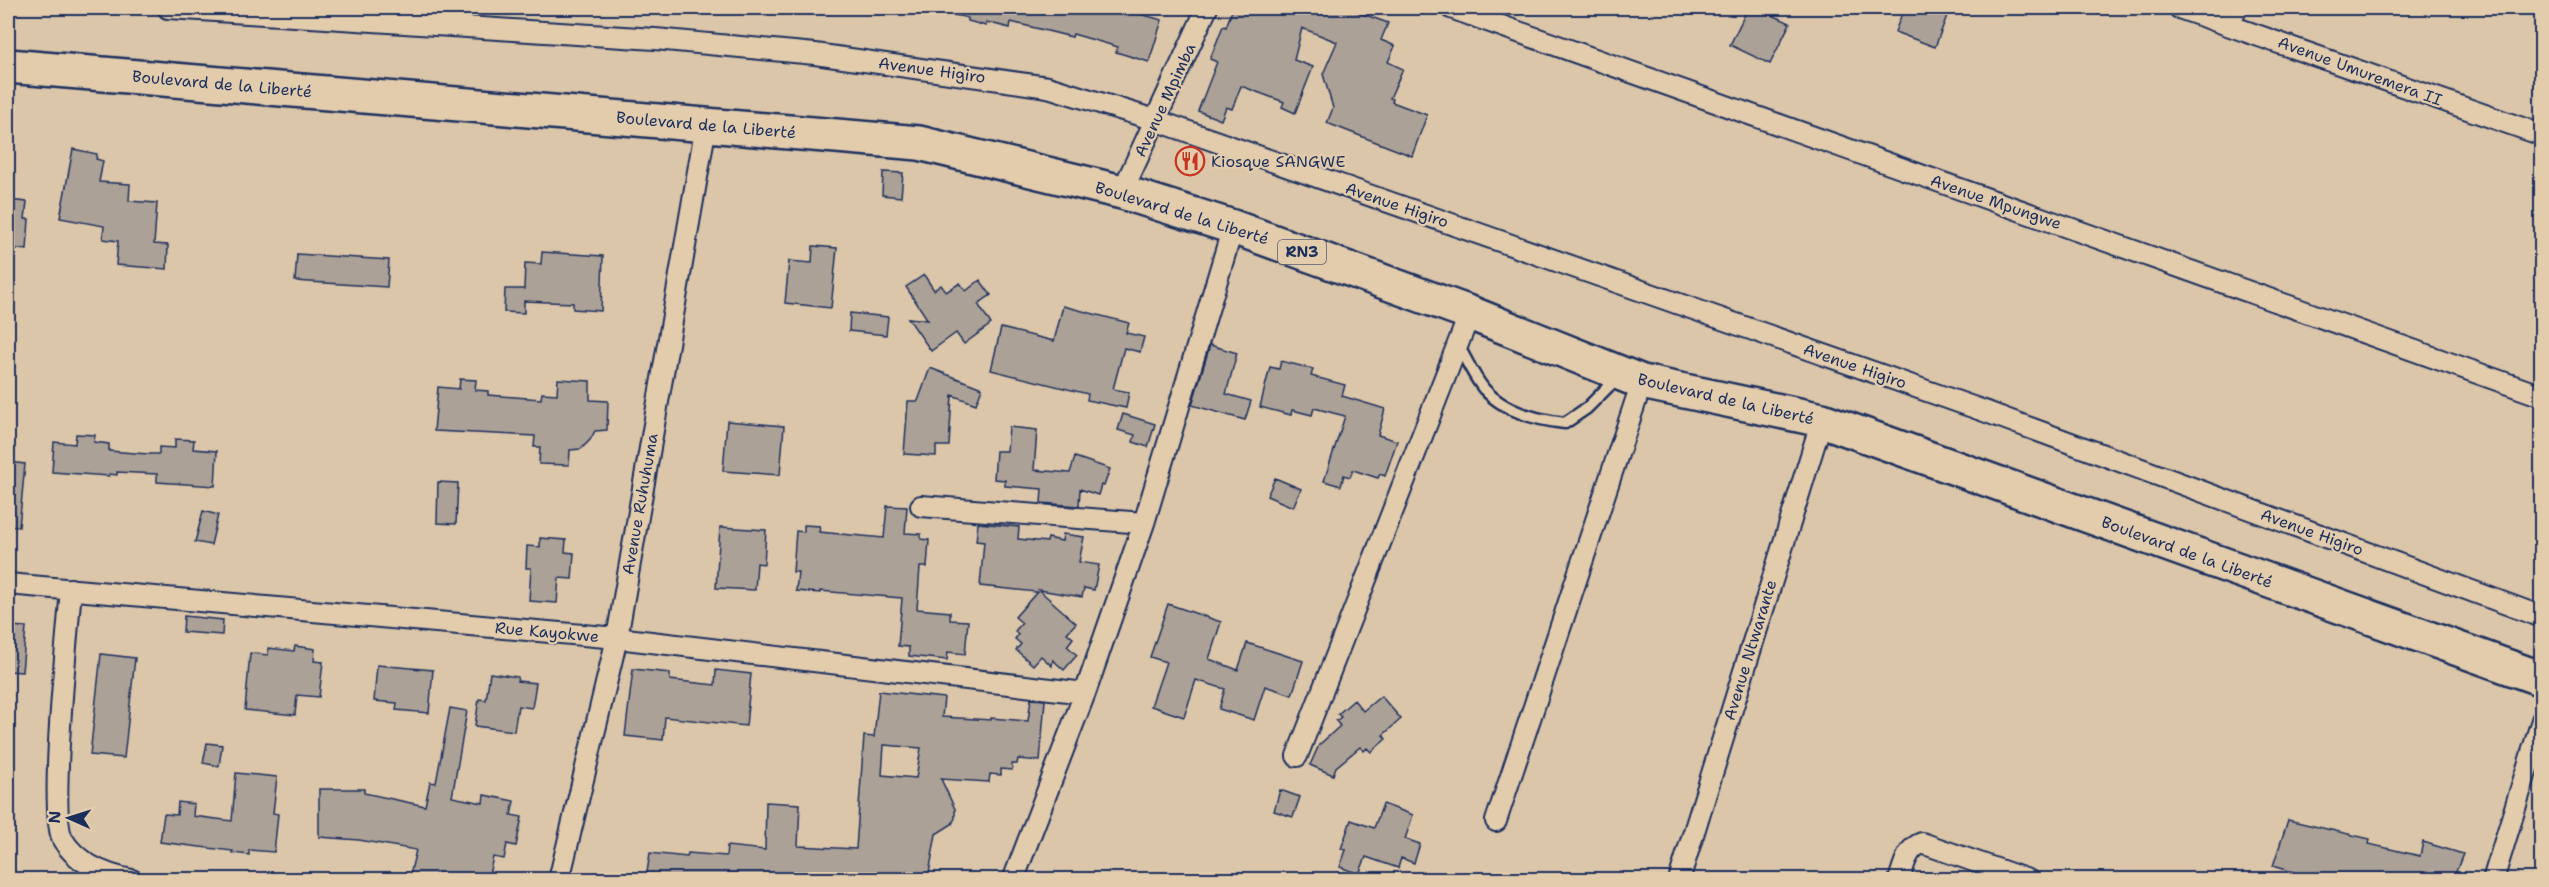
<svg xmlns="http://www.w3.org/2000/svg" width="2549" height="887" font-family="'Shantell Sans',sans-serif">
	<rect width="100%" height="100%" fill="#dbc6a9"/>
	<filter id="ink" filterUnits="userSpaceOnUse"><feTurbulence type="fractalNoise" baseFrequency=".0167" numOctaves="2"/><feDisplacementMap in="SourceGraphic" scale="12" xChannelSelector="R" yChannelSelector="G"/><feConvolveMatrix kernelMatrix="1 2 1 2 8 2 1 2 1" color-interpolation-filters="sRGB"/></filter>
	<g filter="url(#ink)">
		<path fill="#aca196" stroke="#1b2f5e" stroke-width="1.5" fill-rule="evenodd" d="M 950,8 L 1118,8 L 1162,20 L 1149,62 L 1116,52 L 1118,47 L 1073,34 L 1072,37 L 1011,22 L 1010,28 L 986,22 L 986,26 L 968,21 L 968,18 L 950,14 Z
			M 1233,8 L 1346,8 L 1388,23 L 1381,40 L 1395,46 L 1388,62 L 1403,69 L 1390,98 L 1393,99 L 1392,102 L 1427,115 L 1412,156 L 1327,123 L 1333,108 L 1323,74 L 1337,42 L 1302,28 L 1294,60 L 1313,67 L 1295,113 L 1282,107 L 1284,102 L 1241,86 L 1232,109 L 1226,107 L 1221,120 L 1198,111 L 1217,62 L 1210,59 L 1223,26 L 1226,27 Z
			M 1748,8 L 1757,8 L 1790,23 L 1770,64 L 1730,45 Z
			M 1904,8 L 1950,8 L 1935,47 L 1895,32 Z
			M 73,149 L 97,154 L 96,159 L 103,161 L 99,182 L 130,184 L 129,201 L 157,203 L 154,244 L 168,245 L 167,269 L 116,265 L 118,241 L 103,239 L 104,226 L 60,218 Z
			M 883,172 L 903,173 L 901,197 L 882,195 Z
			M 8,200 L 27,202 L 25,219 L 29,219 L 27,250 L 8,248 Z
			M 813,246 L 837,248 L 831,308 L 785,303 L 789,261 L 812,263 Z
			M 542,252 L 603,256 L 601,311 L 573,309 L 573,303 L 524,301 L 524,313 L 504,312 L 505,289 L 524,289 L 525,263 L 541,264 Z
			M 297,254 L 389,260 L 387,287 L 295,281 Z
			M 924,275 L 934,290 L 941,285 L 946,292 L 960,283 L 966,291 L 980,280 L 991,295 L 978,304 L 991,324 L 964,344 L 956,333 L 931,351 L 908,318 L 928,320 L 906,287 Z
			M 1063,306 L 1129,323 L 1126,333 L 1144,337 L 1140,352 L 1124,348 L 1113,389 L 1129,392 L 1126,408 L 1087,400 L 1088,394 L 991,370 L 1001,328 L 1054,341 Z
			M 850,313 L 888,317 L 886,335 L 849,331 Z
			M 1210,345 L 1237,353 L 1226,394 L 1251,401 L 1245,420 L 1192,405 Z
			M 1281,361 L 1313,369 L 1311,376 L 1345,385 L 1342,396 L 1385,409 L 1378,435 L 1397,441 L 1385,476 L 1380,474 L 1378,478 L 1353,470 L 1350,477 L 1344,475 L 1341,486 L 1324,481 L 1345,416 L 1314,408 L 1312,415 L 1292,410 L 1291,415 L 1260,407 L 1270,367 L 1279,369 Z
			M 930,368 L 982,388 L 976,404 L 952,395 L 949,446 L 936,446 L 936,456 L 904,454 L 908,401 L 918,401 Z
			M 460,379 L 476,380 L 475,390 L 488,391 L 488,395 L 541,399 L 542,393 L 557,394 L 558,379 L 590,381 L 590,400 L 608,401 L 607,430 L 595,431 L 590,440 L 581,449 L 570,450 L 569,465 L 539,464 L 540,447 L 534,447 L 535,436 L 434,431 L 438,387 L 459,389 Z
			M 1123,414 L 1155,424 L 1148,447 L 1133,442 L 1135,435 L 1118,430 Z
			M 727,421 L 784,426 L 780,475 L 723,471 Z
			M 1009,427 L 1037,430 L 1034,470 L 1070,473 L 1075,457 L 1110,469 L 1104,486 L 1101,485 L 1098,495 L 1080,489 L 1079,506 L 1041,503 L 1042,489 L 1005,486 L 1005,480 L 994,479 L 996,451 L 1007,451 Z
			M 76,434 L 95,435 L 94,442 L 109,444 L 109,451 L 148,454 L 159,454 L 159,447 L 175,448 L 175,439 L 194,440 L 193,449 L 217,451 L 215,486 L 157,482 L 157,474 L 117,472 L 117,475 L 109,474 L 109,476 L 52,472 L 54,442 L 75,444 Z
			M 8,462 L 25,464 L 19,527 L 8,526 Z
			M 1275,478 L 1301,489 L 1293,507 L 1267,496 Z
			M 438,482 L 458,483 L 456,524 L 437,523 Z
			M 887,506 L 907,507 L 905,533 L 921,534 L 921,539 L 929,540 L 927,567 L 920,567 L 917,609 L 950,612 L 950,620 L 968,621 L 965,654 L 948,652 L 947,660 L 909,656 L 909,647 L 898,646 L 902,598 L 820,591 L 820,593 L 796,591 L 798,572 L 793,572 L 796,531 L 804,532 L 804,525 L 820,526 L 819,532 L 884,538 Z
			M 203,511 L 218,515 L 211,545 L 195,542 Z
			M 978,523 L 1019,527 L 1018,539 L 1047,542 L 1048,538 L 1062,541 L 1063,534 L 1084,537 L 1079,562 L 1099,565 L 1094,590 L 1084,588 L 1082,597 L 1039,590 L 1076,623 L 1067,633 L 1073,638 L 1067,646 L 1077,655 L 1064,670 L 1053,660 L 1052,666 L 1041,656 L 1033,665 L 1016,650 L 1021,644 L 1015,639 L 1018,635 L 1015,631 L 1022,623 L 1015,617 L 1037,592 L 980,586 L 984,542 L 976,541 Z
			M 720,527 L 766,530 L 764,564 L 757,563 L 755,590 L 716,588 Z
			M 540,538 L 566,540 L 565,552 L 574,553 L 572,579 L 559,578 L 557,603 L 529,601 L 531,568 L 526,568 L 527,546 L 540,547 Z
			M 1168,604 L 1221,622 L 1209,659 L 1238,670 L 1247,643 L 1303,661 L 1292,695 L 1265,686 L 1254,720 L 1219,709 L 1225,689 L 1196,680 L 1184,717 L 1151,706 L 1166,662 L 1150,657 Z
			M 184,616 L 223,620 L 222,635 L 183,632 Z
			M 8,626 L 26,627 L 22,672 L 8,671 Z
			M 295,646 L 315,649 L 314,661 L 323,662 L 319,697 L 297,695 L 295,715 L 245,710 L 250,653 L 268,655 L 268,648 L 294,651 Z
			M 101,654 L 135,658 L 124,758 L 90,755 Z
			M 377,665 L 433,670 L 429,713 L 396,710 L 397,703 L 374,701 Z
			M 633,669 L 670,673 L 670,680 L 715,685 L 716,670 L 751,674 L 746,726 L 665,717 L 663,740 L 625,736 Z
			M 490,673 L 518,677 L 517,681 L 536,683 L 532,708 L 518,706 L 514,731 L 475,726 L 479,699 L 486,700 Z
			M 879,691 L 944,698 L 942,717 L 991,720 L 991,718 L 1028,721 L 1031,699 L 1045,700 L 1040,761 L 1018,759 L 1017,764 L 1012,764 L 1012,770 L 1001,769 L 1001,775 L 990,774 L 989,782 L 941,779 L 955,809 L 955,818 L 952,824 L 936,834 L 928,879 L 886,879 L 843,874 L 843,879 L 646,879 L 650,853 L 687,857 L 688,853 L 726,856 L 727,846 L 765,850 L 766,802 L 800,804 L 798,846 L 856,849 L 864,736 L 874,737 ZM 884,745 L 921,748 L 916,778 L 882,775 Z
			M 1381,696 L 1401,719 L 1383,735 L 1386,739 L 1371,752 L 1367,748 L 1364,751 L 1360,747 L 1336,767 L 1333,775 L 1310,765 L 1319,745 L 1340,726 L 1336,721 L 1341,717 L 1338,714 L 1354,700 L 1363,711 Z
			M 450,708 L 467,711 L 452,797 L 483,803 L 484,795 L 514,801 L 511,815 L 522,817 L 516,846 L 507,844 L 504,859 L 493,857 L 488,879 L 409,879 L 416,850 L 359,840 L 319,837 L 319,789 L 364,789 L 364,793 L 425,806 L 430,782 L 436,783 Z
			M 207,743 L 222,745 L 219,766 L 203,763 Z
			M 236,773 L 277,777 L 273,813 L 278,814 L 274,852 L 249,850 L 249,855 L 232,853 L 233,851 L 160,842 L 164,814 L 177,815 L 178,802 L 194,804 L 193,816 L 232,821 Z
			M 1280,790 L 1300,797 L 1293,817 L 1274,811 Z
			M 1383,804 L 1413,815 L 1405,839 L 1420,844 L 1414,863 L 1401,858 L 1398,868 L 1366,857 L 1359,874 L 1340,867 L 1346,850 L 1341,849 L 1351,820 L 1374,828 Z
			M 2288,820 L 2370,839 L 2369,844 L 2420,856 L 2423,842 L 2463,854 L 2453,879 L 2318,879 L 2273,866 Z"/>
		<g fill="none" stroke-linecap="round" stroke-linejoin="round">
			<g stroke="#1b2f5e" stroke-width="15">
				<path id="lane" d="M 1458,345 C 1466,359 1474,377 1484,389 C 1505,412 1537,420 1565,423 L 1587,408 L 1618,377"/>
			</g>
			<g stroke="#1b2f5e" stroke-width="24">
				<path id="street" d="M 168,8 L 655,39 L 815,54 L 1048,87 L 1155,120 L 1984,411 L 2542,617
					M 1451,8 L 2542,396
					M 2179,8 L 2542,135
					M 2229,24 L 2237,8
					M 1122,192 L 1207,8
					M 921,506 L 1144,523
					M 8,584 L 617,638 L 1085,693
					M 71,589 C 68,629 48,816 63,840 C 78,865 106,875 132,880
					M 1297,756 L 1470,313
					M 1496,821 L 1642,382
					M 1015,875 L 1085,693 L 1144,523 L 1233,227
					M 559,880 L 617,638 L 706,125
					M 1679,880 L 1822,420
					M 1899,880 C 1904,865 1907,848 1922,843 L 2028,880
					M 2493,880 L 2542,720"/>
			</g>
			<g stroke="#1b2f5e" stroke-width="38">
				<path id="highway" d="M 8,66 L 919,143 L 1122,192 L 1233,227 L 1470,313 L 1642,382 L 1822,420 L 2542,679"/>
			</g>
			<use href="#lane" stroke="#e3ccac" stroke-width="10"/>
			<use href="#street" stroke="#e3ccac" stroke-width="20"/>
			<use href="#highway" stroke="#e3ccac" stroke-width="33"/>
		</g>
	</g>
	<defs>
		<g id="restaurant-ring" transform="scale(1.5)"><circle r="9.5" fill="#e3ccac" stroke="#c8321e" stroke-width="1.5"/><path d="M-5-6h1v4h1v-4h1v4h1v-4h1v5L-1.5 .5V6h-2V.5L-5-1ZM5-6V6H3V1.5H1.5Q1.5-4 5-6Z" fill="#c8321e"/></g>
	</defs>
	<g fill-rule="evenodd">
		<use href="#restaurant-ring" x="1190" y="161"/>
	</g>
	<g text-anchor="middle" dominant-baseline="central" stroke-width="4.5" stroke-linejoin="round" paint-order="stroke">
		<rect fill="#e3ccac" stroke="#575e75" stroke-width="1.5" x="1278" y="240" width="48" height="24" rx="4.5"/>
		<g font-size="15" font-weight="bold" fill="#1b2f5e">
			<text x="1302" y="252">RN3</text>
		</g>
		<g font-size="16" fill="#1b2f5e" stroke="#e3ccac">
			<text transform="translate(932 70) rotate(8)">Avenue Higiro</text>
			<text transform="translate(2360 71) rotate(20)">Avenue Umuremera II</text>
			<text transform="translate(222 84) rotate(5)">Boulevard de la Liberté</text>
			<text transform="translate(1165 100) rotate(-65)">Avenue Mpimba</text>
			<text transform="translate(706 125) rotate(5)">Boulevard de la Liberté</text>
			<text transform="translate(1996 202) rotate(19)">Avenue Mpungwe</text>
			<text transform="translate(1397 205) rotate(19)">Avenue Higiro</text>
			<text transform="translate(1182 213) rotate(17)">Boulevard de la Liberté</text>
			<text transform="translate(1855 366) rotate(19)">Avenue Higiro</text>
			<text transform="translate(1726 399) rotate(13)">Boulevard de la Liberté</text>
			<text transform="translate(640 504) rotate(-80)">Avenue Ruhuhuma</text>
			<text transform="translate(2312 532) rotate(20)">Avenue Higiro</text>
			<text transform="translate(2187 552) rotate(20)">Boulevard de la Liberté</text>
			<text transform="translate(547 632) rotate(5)">Rue Kayokwe</text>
			<text transform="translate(1750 650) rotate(-73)">Avenue Ntwarante</text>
		</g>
		<g font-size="16" fill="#1b2f5e" stroke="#e3ccac" text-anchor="start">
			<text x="1211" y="161">Kiosque SANGWE</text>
		</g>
	</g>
	<rect width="2549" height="887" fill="none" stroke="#e3ccac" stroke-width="30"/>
	<rect x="15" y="15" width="2519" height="857" fill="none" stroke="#1b2f5e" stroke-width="2" filter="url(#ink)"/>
	<g transform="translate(69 818) rotate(273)" stroke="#e3ccac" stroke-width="4.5" paint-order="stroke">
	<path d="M0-4.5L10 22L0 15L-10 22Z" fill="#1b2f5e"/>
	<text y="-9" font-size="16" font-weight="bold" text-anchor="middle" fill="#1b2f5e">N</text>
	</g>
</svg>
